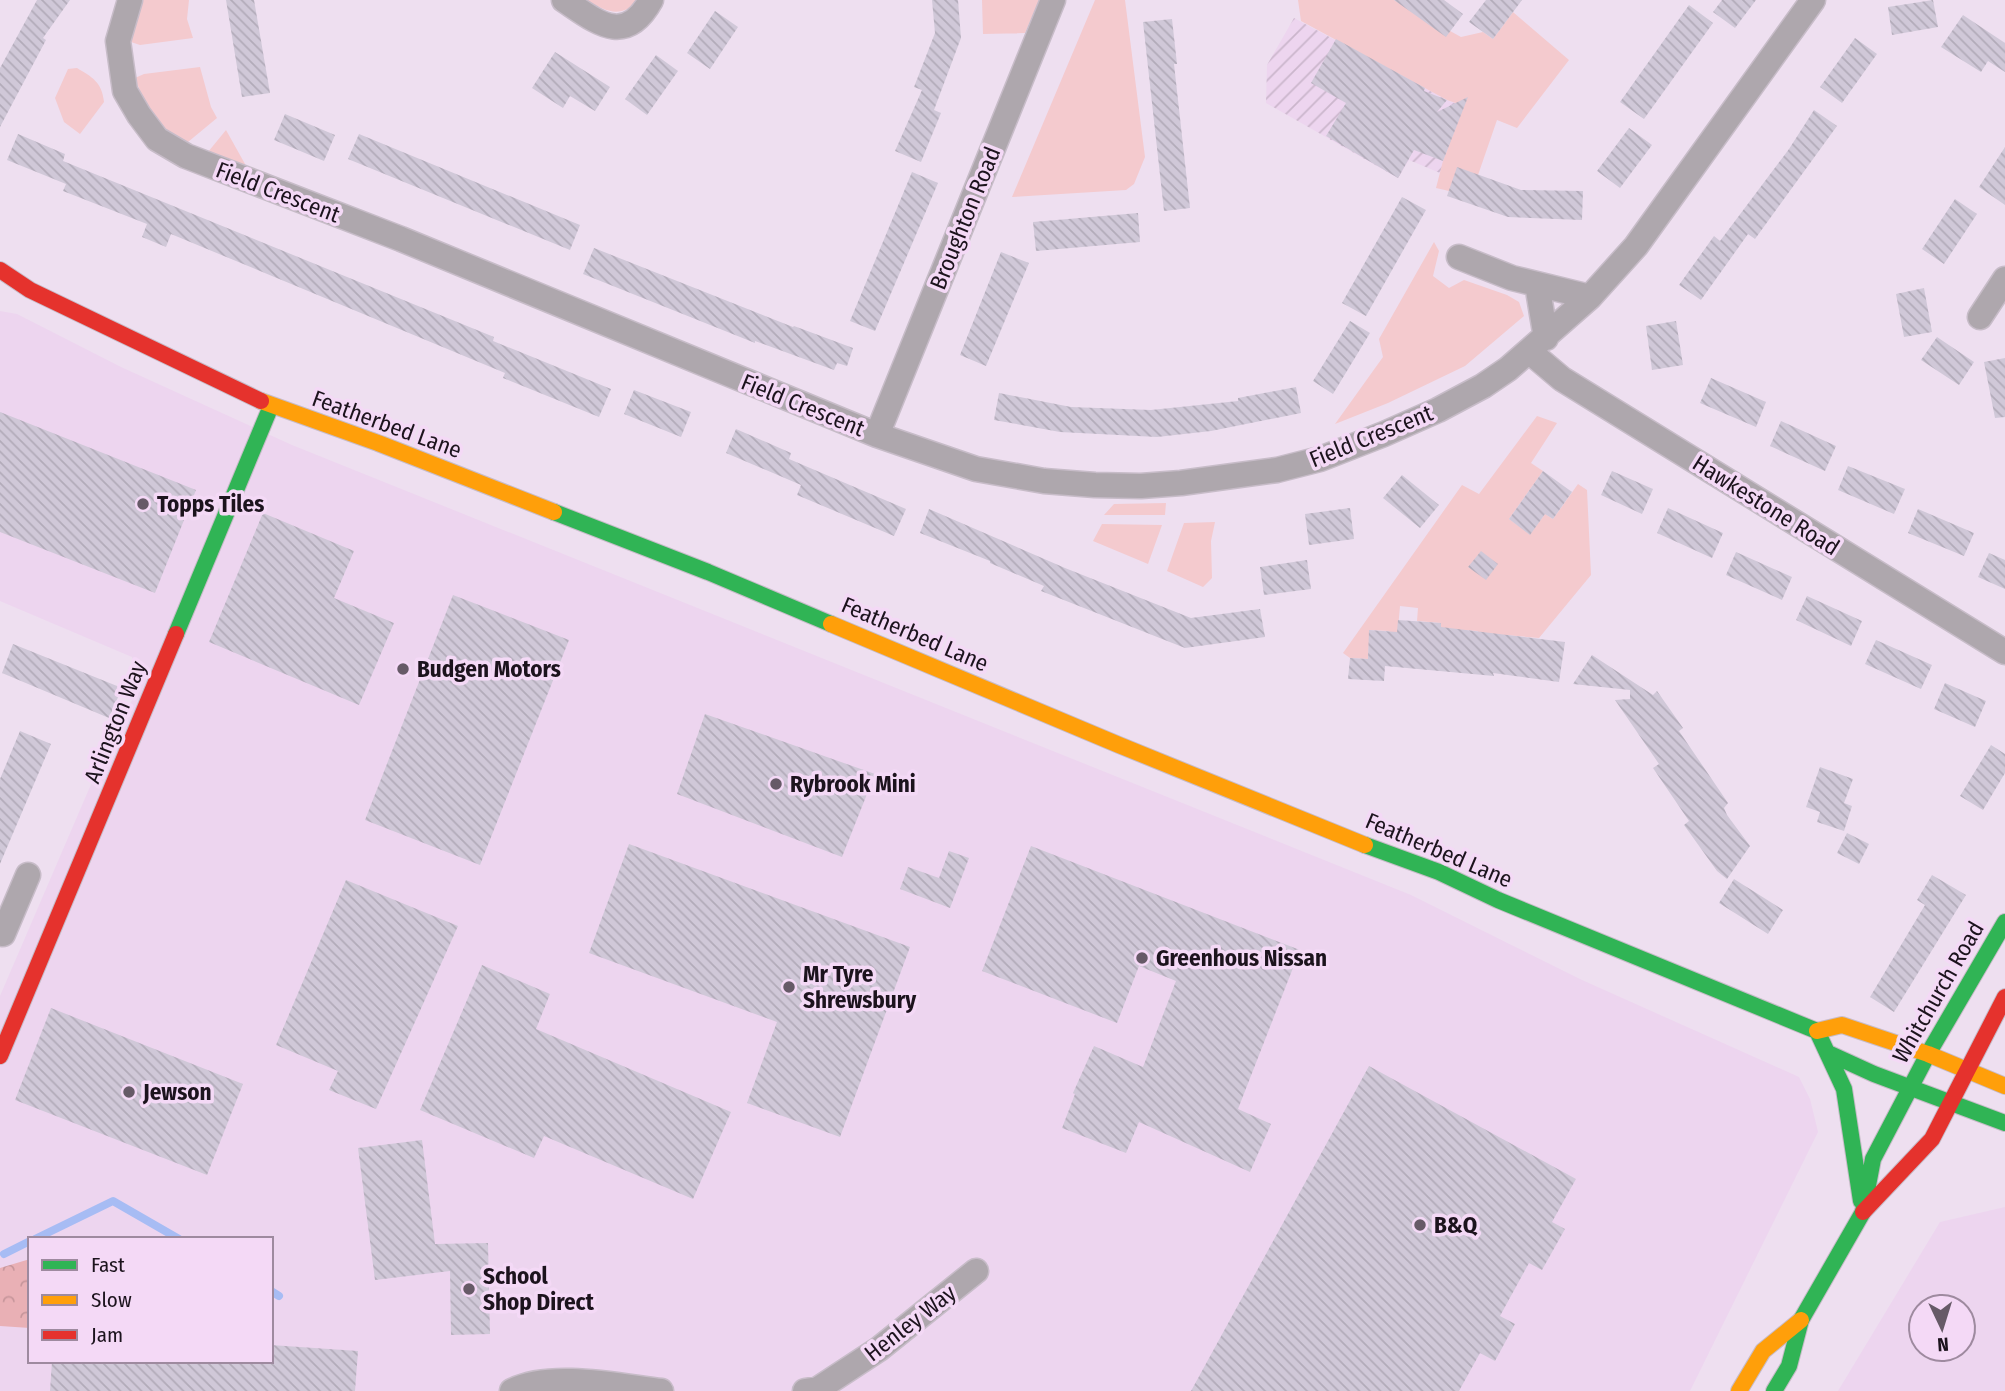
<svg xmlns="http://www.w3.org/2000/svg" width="2005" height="1391" font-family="'Fira Sans Condensed',sans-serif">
	<defs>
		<pattern id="industrial-furrows" width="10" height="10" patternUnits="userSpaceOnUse" patternTransform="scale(1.75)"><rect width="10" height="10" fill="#edd5ef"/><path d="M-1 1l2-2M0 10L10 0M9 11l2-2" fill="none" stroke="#cbb6cc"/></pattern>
		<pattern id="forest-crowns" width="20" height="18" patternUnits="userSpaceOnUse" patternTransform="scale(1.75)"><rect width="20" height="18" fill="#e9b0b5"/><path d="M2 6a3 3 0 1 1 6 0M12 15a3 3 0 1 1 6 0" fill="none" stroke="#c7969b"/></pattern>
		<pattern id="building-back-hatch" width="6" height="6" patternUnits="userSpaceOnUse" patternTransform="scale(1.75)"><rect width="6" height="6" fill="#d0c8d8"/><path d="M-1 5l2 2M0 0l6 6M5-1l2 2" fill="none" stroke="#b2abb9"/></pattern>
	</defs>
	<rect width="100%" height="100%" fill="#eedff0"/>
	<path fill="#edd5ef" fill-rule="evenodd" d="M 0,311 L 17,314 L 121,367 L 292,445 L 1411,895 L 1582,980 L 1799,1077 L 1810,1099 L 1818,1132 L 1690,1391 L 0,1391 L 0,996 L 89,789 L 135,694 L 137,672 L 132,657 L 0,601 ZM 30,1239 L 271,1239 L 271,1361 L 30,1361 Z
		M 2005,1207 L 2005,1391 L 1838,1391 L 1940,1222 ZM 1963,1307 L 1963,1349 L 1921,1349 L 1921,1307 Z"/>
	<path fill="url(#industrial-furrows)" d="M 1294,18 L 1447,100 L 1464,107 L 1440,173 L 1409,160 L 1398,178 L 1266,103 L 1267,65 Z"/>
	<path fill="#f4cace" d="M 142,0 L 189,0 L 187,19 L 193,38 L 140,45 L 131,42 L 133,22 Z
		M 586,0 L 643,0 C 619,17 611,14 586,0 Z
		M 982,0 L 1039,0 L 1025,33 L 983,34 Z
		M 1095,0 L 1125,0 L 1145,157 L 1134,184 L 1126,190 L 1012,197 Z
		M 1298,0 L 1394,0 L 1461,37 L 1483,32 L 1493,39 L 1513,12 L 1569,60 L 1517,128 L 1497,120 L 1478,175 L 1449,191 L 1436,188 L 1443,161 L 1464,106 L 1447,100 L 1301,21 Z
		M 200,67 L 211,107 L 217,118 L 188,142 C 161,140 143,100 135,78 L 144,74 Z
		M 77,68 C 92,77 102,82 104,102 L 80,134 L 64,122 L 55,98 L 68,69 Z
		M 226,130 L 245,164 L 241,168 L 208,152 Z
		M 1434,242 L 1439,251 L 1433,276 L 1449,288 L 1464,280 L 1507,295 L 1519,302 L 1524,316 L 1465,366 L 1388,403 L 1335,424 L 1383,357 L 1379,339 Z
		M 1537,416 L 1557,423 L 1531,463 L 1543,471 L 1509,519 L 1530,534 L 1545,514 L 1553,519 L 1578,484 L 1587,490 L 1591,575 L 1539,638 L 1505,635 L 1501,651 L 1476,649 L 1478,631 L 1462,630 L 1440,642 L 1441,623 L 1417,621 L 1418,608 L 1400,606 L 1397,640 L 1390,639 L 1389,631 L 1370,630 L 1368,659 L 1350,658 L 1343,653 L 1462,485 L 1479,494 Z
		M 1166,503 L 1165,515 L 1104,515 L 1114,504 Z
		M 1215,522 L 1211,541 L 1212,578 L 1203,587 L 1167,571 L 1184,523 Z
		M 1102,524 L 1162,525 L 1148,564 L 1093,541 Z"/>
	<path fill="url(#forest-crowns)" d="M 30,1259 L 30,1328 L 0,1326 L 0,1268 Z"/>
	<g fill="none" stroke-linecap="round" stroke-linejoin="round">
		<path stroke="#a7bcf4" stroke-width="8" d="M 35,1239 L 113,1201 L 179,1239
			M 4,1254 L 30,1241
			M 271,1291 L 279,1296"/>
	</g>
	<path fill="url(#building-back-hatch)" d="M 37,0 L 70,0 L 43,38 L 46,40 L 0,127 L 0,68 Z
		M 226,0 L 254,0 L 270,93 L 242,97 Z
		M 932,0 L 958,0 L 961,38 L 934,110 L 941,113 L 921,162 L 895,151 L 922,90 L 914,87 L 935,33 Z
		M 1394,0 L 1444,0 L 1463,14 L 1446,37 Z
		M 1486,0 L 1522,0 L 1493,39 L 1469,22 Z
		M 1722,0 L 1756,0 L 1735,28 L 1713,12 Z
		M 1933,0 L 1938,27 L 1892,35 L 1888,7 Z
		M 1689,5 L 1713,23 L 1644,119 L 1620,102 Z
		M 715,11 L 738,27 L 710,69 L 687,53 Z
		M 1963,15 L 2005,43 L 2005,72 L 1988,61 L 1981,72 L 1941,47 Z
		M 1172,19 L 1177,64 L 1174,64 L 1190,208 L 1164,211 L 1143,22 Z
		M 1855,38 L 1877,54 L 1842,103 L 1820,87 Z
		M 1336,39 L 1425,88 L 1424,91 L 1447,100 L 1437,112 L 1468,97 L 1443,161 L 1414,150 L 1398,178 L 1326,136 L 1346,103 L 1311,83 Z
		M 555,52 L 610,87 L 595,111 L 570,96 L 563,108 L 532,88 Z
		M 656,55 L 678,71 L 647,115 L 625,99 Z
		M 1814,110 L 1837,126 L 1755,239 L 1748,234 L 1701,300 L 1679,285 L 1714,236 L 1720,241 L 1789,149 Z
		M 285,114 L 335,135 L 324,161 L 274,140 Z
		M 1629,128 L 1652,145 L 1620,188 L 1597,171 Z
		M 18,134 L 65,154 L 63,161 L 494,337 L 493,341 L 611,389 L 599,417 L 503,378 L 505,373 L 171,234 L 166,247 L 142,237 L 147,224 L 63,191 L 66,184 L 7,160 Z
		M 359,134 L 580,225 L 570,250 L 348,159 Z
		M 2005,147 L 2005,205 L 1979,187 Z
		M 1457,167 L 1521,190 L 1583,191 L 1582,220 L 1508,217 L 1447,196 Z
		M 912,172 L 938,183 L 875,331 L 850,321 Z
		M 1402,197 L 1426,210 L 1366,316 L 1342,303 Z
		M 1955,199 L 1977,214 L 1944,264 L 1922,249 Z
		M 1138,213 L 1140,242 L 1036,251 L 1033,222 Z
		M 594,248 L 793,327 L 794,326 L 853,348 L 847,366 L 837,363 L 834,370 L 755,341 L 755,343 L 583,274 Z
		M 1001,252 L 1029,263 L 986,366 L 960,355 Z
		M 1924,288 L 1932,332 L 1904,337 L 1896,294 Z
		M 1350,321 L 1370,333 L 1333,394 L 1313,381 Z
		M 1676,321 L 1683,365 L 1652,370 L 1646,326 Z
		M 1937,337 L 1974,362 L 1959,385 L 1921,360 Z
		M 2005,358 L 2005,417 L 1995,418 L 1984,362 Z
		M 1711,378 L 1766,402 L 1756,427 L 1700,403 Z
		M 1296,387 L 1301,413 L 1211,431 L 1157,437 L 1060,432 L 994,420 L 999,393 L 1071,407 L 1151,410 L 1238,401 L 1238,398 Z
		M 634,390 L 691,412 L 681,437 L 624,414 Z
		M 0,412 L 196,490 L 155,593 L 0,532 Z
		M 1781,421 L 1836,446 L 1825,471 L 1770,446 Z
		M 736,429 L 791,453 L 789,459 L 906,509 L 894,536 L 797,495 L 801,485 L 726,453 Z
		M 1848,466 L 1905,489 L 1894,514 L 1838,490 Z
		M 1543,471 L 1572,492 L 1553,519 L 1545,514 L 1530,535 L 1509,519 Z
		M 1612,471 L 1653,489 L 1642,514 L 1601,495 Z
		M 1402,475 L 1439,505 L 1420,528 L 1383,498 Z
		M 1350,508 L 1354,539 L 1309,545 L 1305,514 Z
		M 1668,508 L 1723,533 L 1712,558 L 1657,533 Z
		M 929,509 L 1065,568 L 1191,618 L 1260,609 L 1265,637 L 1185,648 L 1041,591 L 1044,586 L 990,563 L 990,561 L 920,533 Z
		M 1918,509 L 1974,533 L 1964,556 L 1908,533 Z
		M 263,513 L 354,551 L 334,598 L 394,623 L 359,705 L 209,642 Z
		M 1481,551 L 1498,564 L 1486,580 L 1468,567 Z
		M 1736,552 L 1792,577 L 1782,600 L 1726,575 Z
		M 1989,553 L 2005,560 L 2005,589 L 1978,577 Z
		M 1307,560 L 1311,589 L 1264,595 L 1260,567 Z
		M 453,595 L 569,640 L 480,865 L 365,820 Z
		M 1807,596 L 1862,621 L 1851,646 L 1796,620 Z
		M 1398,620 L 1441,623 L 1441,627 L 1565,642 L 1559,682 L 1493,673 L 1494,676 L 1385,666 L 1384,681 L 1348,679 L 1350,658 L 1368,659 L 1369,630 L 1397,632 Z
		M 1876,640 L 1932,665 L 1921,689 L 1865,664 Z
		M 13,644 L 122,688 L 109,718 L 2,673 Z
		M 1592,655 L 1653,695 L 1657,691 L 1683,728 L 1679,731 L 1728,803 L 1724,808 L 1727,815 L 1750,846 L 1727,879 L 1717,871 L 1684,825 L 1689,821 L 1653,768 L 1659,764 L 1615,700 L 1630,699 L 1630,690 L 1573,684 Z
		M 1945,683 L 1986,701 L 1975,727 L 1934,709 Z
		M 705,714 L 875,774 L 842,857 L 677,794 Z
		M 20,731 L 51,744 L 0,864 L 0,779 Z
		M 1991,745 L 2005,754 L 2005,773 L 1983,810 L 1960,796 Z
		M 1820,767 L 1853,779 L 1844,803 L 1852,806 L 1844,831 L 1817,822 L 1820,812 L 1806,807 Z
		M 1847,833 L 1869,844 L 1859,864 L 1837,853 Z
		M 629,844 L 910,947 L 840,1137 L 747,1103 L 777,1022 L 589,953 Z
		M 1031,846 L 1300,950 L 1238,1109 L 1271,1124 L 1250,1172 L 1139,1122 L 1126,1153 L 1062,1128 L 1075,1094 L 1073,1093 L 1094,1046 L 1143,1067 L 1176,981 L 1139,966 L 1117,1023 L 982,971 Z
		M 949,851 L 969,858 L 950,908 L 900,889 L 908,867 L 939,878 Z
		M 1932,875 L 1966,895 L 1894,1012 L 1870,997 L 1925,905 L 1917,900 Z
		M 1734,879 L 1783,910 L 1768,934 L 1719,903 Z
		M 346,880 L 458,926 L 376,1109 L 329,1090 L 338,1071 L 276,1045 Z
		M 482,965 L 550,994 L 536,1029 L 731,1112 L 693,1199 L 544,1136 L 534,1158 L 420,1110 Z
		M 51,1008 L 243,1084 L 207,1175 L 15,1100 Z
		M 1369,1066 L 1576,1179 L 1552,1222 L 1565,1229 L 1542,1270 L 1529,1263 L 1500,1316 L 1515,1324 L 1495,1361 L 1480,1353 L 1459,1391 L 1191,1391 Z
		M 422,1140 L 435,1244 L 488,1243 L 490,1334 L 451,1335 L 450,1271 L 375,1280 L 358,1148 Z
		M 271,1345 L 358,1351 L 355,1391 L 50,1391 L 52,1361 L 271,1361 Z"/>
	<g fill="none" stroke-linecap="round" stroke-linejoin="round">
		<g stroke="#c7bcc8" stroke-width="27">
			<path id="street" d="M 130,0 L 118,41 L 125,91 L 139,115 L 157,139 L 186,156 L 401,239 L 877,435 L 976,469 L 1044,481 L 1095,485 L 1141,486 L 1181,483 L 1277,470 L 1320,459 L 1384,434 L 1438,410 L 1483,386 L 1508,369 L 1590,297 L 1636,246 L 1813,0
				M 564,0 C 597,22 625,47 651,0
				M 1459,257 L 1512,278 L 1590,297
				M 1537,284 L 1546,338
				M 1980,317 L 2005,279
				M 1530,352 L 1562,379 L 2005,652
				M 877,435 L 1053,0
				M 3,934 L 28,875
				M 512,1391 C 549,1371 620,1386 661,1391
				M 805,1391 L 818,1389 L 879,1349 L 976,1271"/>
		</g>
		<g stroke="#c7bcc8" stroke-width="18">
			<path id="fast" d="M 554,512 L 708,572 L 831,624
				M 176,634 L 271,406
				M 1365,845 L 1439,872 L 1498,900 L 1817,1031 L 1844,1089 L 1861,1201
				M 1828,1053 L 1874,1074 L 2005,1123
				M 1774,1391 L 1789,1366 L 1801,1320 L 1863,1212 L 1873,1159 L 1928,1054 L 2005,922"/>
		</g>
		<g stroke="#c7bcc8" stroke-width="18">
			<path id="slow" d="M 261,401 L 378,443 L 554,512
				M 831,624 L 1119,745 L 1365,845
				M 1817,1031 L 1842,1025 L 1928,1054 L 2005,1086
				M 1739,1391 L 1763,1351 L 1801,1320"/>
		</g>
		<g stroke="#c7bcc8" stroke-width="18">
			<path id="jam" d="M 0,270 L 30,290 L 261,401
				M 0,1056 L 176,634
				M 1863,1212 L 1932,1139 L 2005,997"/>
		</g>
		<use href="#street" stroke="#aea7ad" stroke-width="24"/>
		<use href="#fast" stroke="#30b455" stroke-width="16"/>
		<use href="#slow" stroke="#ff9f0a" stroke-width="16"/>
		<use href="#jam" stroke="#e5322d" stroke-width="16"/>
	</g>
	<g fill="#665a67" stroke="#f4d9f6" stroke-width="2.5">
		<circle cx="143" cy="504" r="7"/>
		<circle cx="403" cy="669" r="7"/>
		<circle cx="776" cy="784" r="7"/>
		<circle cx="1142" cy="958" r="7"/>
		<circle cx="789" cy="987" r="7"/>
		<circle cx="129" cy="1092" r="7"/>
		<circle cx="1420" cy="1225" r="7"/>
		<circle cx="469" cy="1289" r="7"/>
	</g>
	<g text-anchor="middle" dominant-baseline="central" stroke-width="7" stroke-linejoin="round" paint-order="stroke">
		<g font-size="23" fill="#1c131d" stroke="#f4d9f6">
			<text transform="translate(278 192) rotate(21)">Field Crescent</text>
			<text transform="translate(965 218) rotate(-68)">Broughton Road</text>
			<text transform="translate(803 405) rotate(22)">Field Crescent</text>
			<text transform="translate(387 424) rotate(20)">Featherbed Lane</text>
			<text transform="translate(1371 436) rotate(-22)">Field Crescent</text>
			<text transform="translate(1766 505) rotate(32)">Hawkestone Road</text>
			<text transform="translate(915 634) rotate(23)">Featherbed Lane</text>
			<text transform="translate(115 722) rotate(-68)">Arlington Way</text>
			<text transform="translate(1439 850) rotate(23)">Featherbed Lane</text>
			<text transform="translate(1938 992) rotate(-60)">Whitchurch Road</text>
			<text transform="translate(910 1323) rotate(-38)">Henley Way</text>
		</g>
		<g font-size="23" font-weight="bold" fill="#1c131d" stroke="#f4d9f6" text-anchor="start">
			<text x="157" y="504">Topps Tiles</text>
			<text x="417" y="669">Budgen Motors</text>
			<text x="790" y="784">Rybrook Mini</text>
			<text x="1156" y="958">Greenhous Nissan</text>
			<text x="803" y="974">Mr Tyre<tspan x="803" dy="26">Shrewsbury</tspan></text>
			<text x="143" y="1092">Jewson</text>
			<text x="1434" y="1225">B&amp;Q</text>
			<text x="483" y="1276">School<tspan x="483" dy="26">Shop Direct</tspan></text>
		</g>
	</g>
	<rect x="28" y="1237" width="245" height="126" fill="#f4d9f6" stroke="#9e8a9f" stroke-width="2"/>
	<rect x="42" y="1260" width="35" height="10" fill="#30b455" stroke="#9e8a9f" stroke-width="2"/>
	<text x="91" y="1272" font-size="21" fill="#1c131d">Fast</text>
	<rect x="42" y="1295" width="35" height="10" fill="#ff9f0a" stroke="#9e8a9f" stroke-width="2"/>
	<text x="91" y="1307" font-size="21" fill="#1c131d">Slow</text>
	<rect x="42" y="1330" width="35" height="10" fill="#e5322d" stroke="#9e8a9f" stroke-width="2"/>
	<text x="91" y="1342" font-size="21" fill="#1c131d">Jam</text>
	<g transform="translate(1942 1328) rotate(176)"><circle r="33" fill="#f4d9f6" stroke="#9e8a9f" stroke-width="2"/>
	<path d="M0-5L12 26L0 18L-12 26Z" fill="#665a67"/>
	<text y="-10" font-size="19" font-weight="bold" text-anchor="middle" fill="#1c131d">N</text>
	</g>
</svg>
